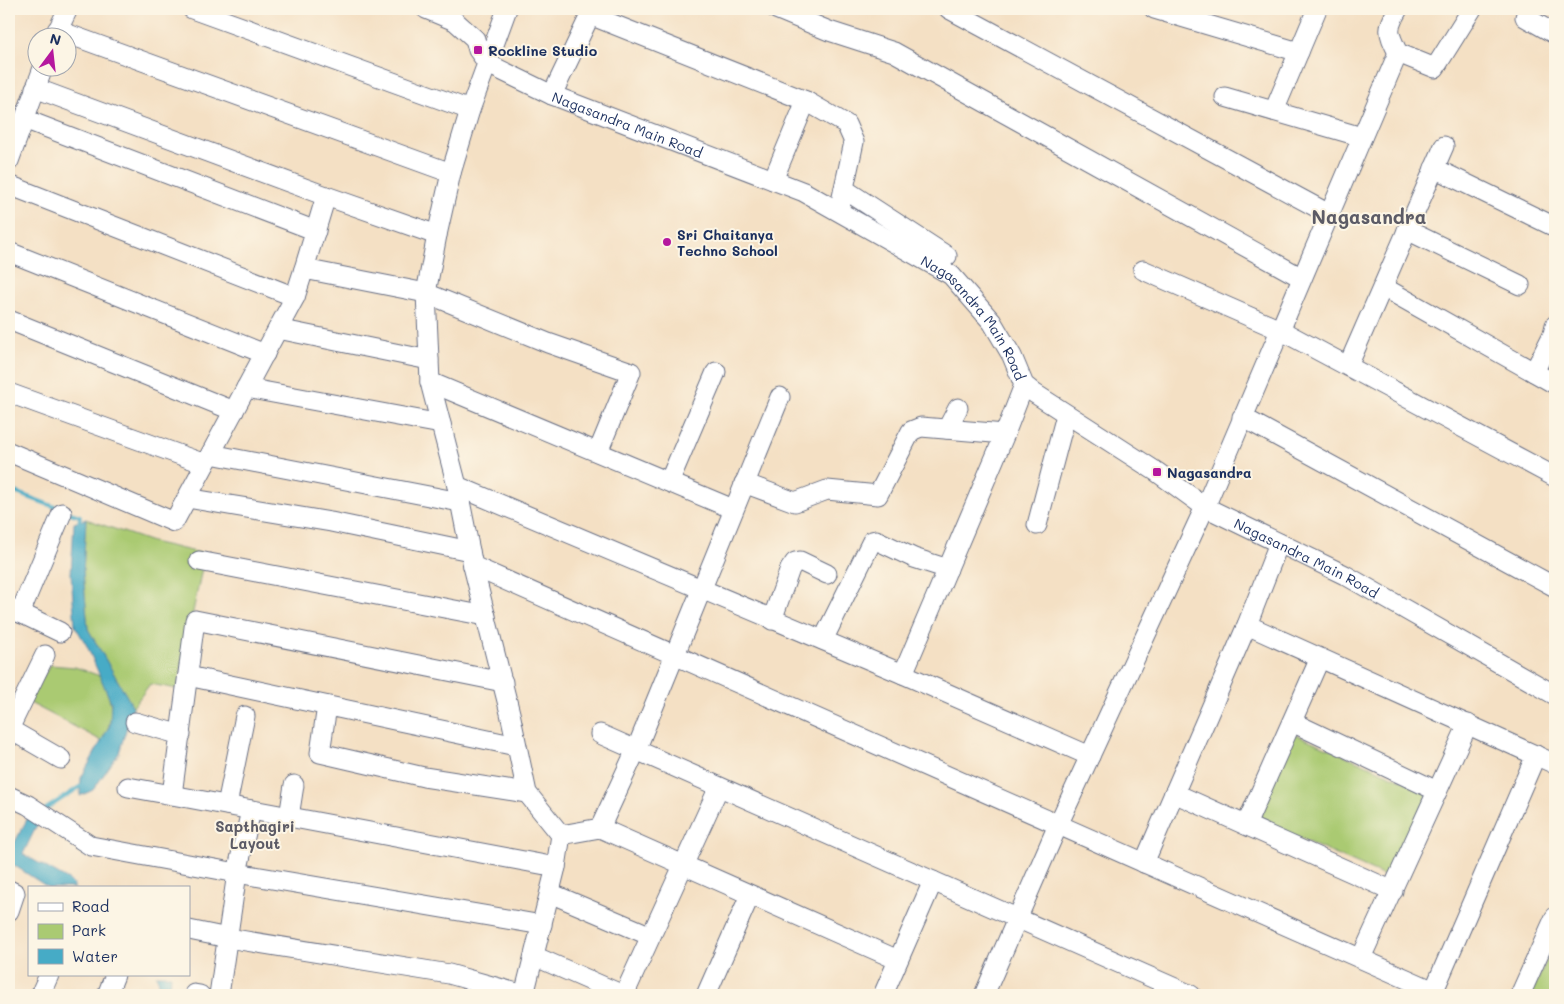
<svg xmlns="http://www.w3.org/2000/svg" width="1564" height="1004" font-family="Mali,sans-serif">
	<rect width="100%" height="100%" fill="#fcf5e5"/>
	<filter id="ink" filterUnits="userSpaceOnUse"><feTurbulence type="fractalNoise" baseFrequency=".02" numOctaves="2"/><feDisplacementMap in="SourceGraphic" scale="10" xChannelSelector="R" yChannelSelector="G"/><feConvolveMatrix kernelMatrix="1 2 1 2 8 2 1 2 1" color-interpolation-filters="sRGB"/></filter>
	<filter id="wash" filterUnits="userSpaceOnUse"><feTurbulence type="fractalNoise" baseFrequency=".0096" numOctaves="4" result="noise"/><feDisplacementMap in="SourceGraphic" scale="20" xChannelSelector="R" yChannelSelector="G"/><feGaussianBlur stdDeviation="1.12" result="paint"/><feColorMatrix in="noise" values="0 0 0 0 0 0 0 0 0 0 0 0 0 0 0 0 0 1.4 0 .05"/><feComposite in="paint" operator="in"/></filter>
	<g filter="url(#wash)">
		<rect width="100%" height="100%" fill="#f4e0c4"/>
		<path fill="#aaca72" stroke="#627c68" d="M 86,519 L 152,542 L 205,554 L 177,689 L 150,684 L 133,707 L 88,629 L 83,572 Z
			M 50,665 L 75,667 L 100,676 C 112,704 117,712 102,741 L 28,702 Z
			M 1293,733 L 1429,792 L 1389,878 L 1255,819 Z
			M 1555,941 L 1555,995 L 1531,995 Z"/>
		<path fill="#46abc6" stroke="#306d92" d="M 86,519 L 83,572 L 88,629 L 133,707 L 119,753 L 93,790 L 80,796 L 81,778 L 110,725 L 111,702 L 87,646 L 75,626 L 71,574 L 74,523 Z
			M 31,812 L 41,817 L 23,854 L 70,881 L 75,888 L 49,888 L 9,862 L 10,851 Z
			M 156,975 L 171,975 L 170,995 L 157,995 L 159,982 Z"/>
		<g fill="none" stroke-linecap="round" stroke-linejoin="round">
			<path stroke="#46abc6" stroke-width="4" d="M 9,490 L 58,508
				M 67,512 L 80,516 L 79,526
				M 46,809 L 84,784"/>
		</g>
	</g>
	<g filter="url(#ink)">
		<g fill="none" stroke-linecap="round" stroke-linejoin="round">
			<g stroke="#676d82" stroke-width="21">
				<g id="minor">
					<path d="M 192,9 L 470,110"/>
					<path id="s1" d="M 426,9 L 455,21 L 475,39 L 478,50 L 488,64 L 552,95 L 804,192 L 951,275 L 992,322 L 1012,356 L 1024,385 L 1034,393 L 1157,472 L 1205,507 L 1345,575 L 1555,695"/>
					<path d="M 507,9 L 470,110 L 451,173 L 437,235 L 426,293 L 430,382 L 457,486 L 473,566 L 510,713 L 527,793 L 561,835 L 556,867 L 524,995"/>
					<path d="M 776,9 L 829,31 L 894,52 L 1302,278"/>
					<path d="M 949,9 L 1329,214"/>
					<path d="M 1154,9 L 1299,52"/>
					<path d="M 1398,9 C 1386,30 1388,32 1398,53 L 1435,68 L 1472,9"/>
					<path d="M 1530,9 L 1525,17 L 1555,34"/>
					<path d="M 590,15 L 806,101 L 846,124 L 854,142 L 839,211"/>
					<path d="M 57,30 L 451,173"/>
					<path d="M 54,38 L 68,9"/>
					<path d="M 35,88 L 326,196 L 437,235"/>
					<path d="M 552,95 L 593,9"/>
					<path d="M 1225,97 L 1362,137"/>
					<path d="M 1274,111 L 1317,9"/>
					<path d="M 24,119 L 316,231"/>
					<path d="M 9,161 L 43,68"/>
					<path d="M 1434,168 L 1555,227"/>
					<path d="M 773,180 L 806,101"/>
					<path d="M 9,185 L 295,297"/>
					<path d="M 844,189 L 947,256"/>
					<path d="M 1407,230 L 1520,285"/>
					<path d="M 9,252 L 265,354"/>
					<path d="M 304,269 L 326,196"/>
					<path d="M 1143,270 L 1280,330 L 1555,477"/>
					<path d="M 1383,287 L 1555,384"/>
					<path d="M 9,320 L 234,411"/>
					<path d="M 278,329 L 429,360"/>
					<path d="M 1348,366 L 1444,146"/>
					<path d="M 1534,372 L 1553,334 L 1555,325"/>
					<path d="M 430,382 L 733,509"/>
					<path d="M 246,388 L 441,424"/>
					<path d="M 9,393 L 205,464"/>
					<path d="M 1242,417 L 1555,587"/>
					<path d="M 947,429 L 958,408"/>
					<path d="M 9,452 L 174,522 L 295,297 L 304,269 L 426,293 L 548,343 L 631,372 L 598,452"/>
					<path d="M 211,454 L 460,502"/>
					<path d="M 669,482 L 716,372"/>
					<path d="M 744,483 L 795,502 L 827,490 L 878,495 L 911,431 L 921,427 L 1005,434"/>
					<path d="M 457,486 L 903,674 L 1090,756"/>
					<path d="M 187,498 L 331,522 L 470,551"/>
					<path d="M 1037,525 L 1066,415"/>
					<path d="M 199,561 L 486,616"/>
					<path d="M 473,566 L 1434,991"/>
					<path d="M 10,608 L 60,632"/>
					<path d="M 20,613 L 62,513"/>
					<path d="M 772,620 L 790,569 L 795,562 L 800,561 L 827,574"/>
					<path d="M 1247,625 L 1555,764"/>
					<path d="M 823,640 L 872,541 L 876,540 L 914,558 L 948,569"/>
					<path d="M 903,674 L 1005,434 L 1024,385"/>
					<path d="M 188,676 L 516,746"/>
					<path d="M 327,706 L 320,753 L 424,777 L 527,793"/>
					<path d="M 135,722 L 181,735"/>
					<path d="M 1292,722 L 1437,791"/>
					<path d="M 9,729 L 45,655"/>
					<path d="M 9,729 L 61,759"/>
					<path d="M 600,734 L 1191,995"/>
					<path d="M 128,787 L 172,795 L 195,620 L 503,682"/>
					<path d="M 1174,793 L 1393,891"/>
					<path d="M 172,795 L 556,867"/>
					<path d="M 9,796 L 28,805 L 91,846 L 237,873 L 542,925"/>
					<path d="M 227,805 L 245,716"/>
					<path d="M 289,817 L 294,785"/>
					<path d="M 1246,825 L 1320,658"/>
					<path d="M 600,828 L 636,750 L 780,397"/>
					<path d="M 561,835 L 600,828 L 898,960"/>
					<path d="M 1144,863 L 1247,625 L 1279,543"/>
					<path d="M 9,890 L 15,893 L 9,911"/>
					<path d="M 550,893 L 651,936"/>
					<path d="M 189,930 L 228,938 L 449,974 L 524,995"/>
					<path d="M 534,956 L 623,995"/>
					<path d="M 1361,958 L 1468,724"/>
					<path d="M 194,994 L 200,995"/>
					<path d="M 40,995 L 49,975"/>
					<path d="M 107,995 L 115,975"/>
					<path d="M 219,995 L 237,873 L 251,810"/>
					<path d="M 624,995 L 719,787"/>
					<path d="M 706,995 L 750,895"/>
					<path d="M 883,995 L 933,881"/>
					<path d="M 984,995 L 1058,825 L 1205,507 L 1398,53"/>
					<path d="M 1432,995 L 1536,755"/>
					<path d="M 1520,995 L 1555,917"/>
				</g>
			</g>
			<path stroke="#676d82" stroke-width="2.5" stroke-dasharray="1 4" stroke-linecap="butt" d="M 1552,995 L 1555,989"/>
			<use href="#minor" stroke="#fff" stroke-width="19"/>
		</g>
	</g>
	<g fill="#b5179e" stroke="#fcf5e5" stroke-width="2">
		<rect x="473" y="45" width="10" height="10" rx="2.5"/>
		<circle cx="667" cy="242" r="5"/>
		<rect x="1152" y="467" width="10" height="10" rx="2.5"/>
	</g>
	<g text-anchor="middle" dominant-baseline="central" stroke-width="4" stroke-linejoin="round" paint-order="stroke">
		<g font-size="14" font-weight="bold" fill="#1b2f5e" stroke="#fcf5e5" text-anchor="start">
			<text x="488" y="50">Rockline Studio</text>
			<text x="677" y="234">Sri Chaitanya<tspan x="677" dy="16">Techno School</tspan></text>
			<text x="1167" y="472">Nagasandra</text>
		</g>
		<g font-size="14" fill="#1b2f5e" stroke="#fcf5e5">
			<text stroke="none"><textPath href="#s1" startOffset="239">Nagasandra Main Road</textPath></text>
			<text stroke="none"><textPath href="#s1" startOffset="644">Nagasandra Main Road</textPath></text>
			<text stroke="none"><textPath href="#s1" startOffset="1062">Nagasandra Main Road</textPath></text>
		</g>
		<g font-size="15" font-weight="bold" fill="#5c5b66" stroke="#fcf5e5">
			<text x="255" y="826">Sapthagiri<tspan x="255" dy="17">Layout</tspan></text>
		</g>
		<g font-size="19" font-weight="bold" fill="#5c5b66" stroke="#fcf5e5">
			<text x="1369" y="216">Nagasandra</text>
		</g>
	</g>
	<rect width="1564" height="1004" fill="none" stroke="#fcf5e5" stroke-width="30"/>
	<rect x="28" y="886" width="162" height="90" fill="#fcf5e5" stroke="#a2a6af"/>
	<rect x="38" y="903" width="25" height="8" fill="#ffffff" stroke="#a2a6af"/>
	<text x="72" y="912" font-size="15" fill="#1b2f5e">Road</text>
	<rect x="38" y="924" width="25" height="15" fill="#aaca72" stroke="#a2a6af"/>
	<text x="72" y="936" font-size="15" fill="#1b2f5e">Park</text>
	<rect x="38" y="949" width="25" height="15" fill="#46abc6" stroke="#a2a6af"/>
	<text x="72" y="962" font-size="15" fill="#1b2f5e">Water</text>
	<g transform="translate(52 52) rotate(15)"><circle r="24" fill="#fcf5e5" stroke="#a2a6af"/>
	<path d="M0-4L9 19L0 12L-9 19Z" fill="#b5179e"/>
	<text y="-8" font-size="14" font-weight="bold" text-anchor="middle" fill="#1b2f5e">N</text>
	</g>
</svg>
